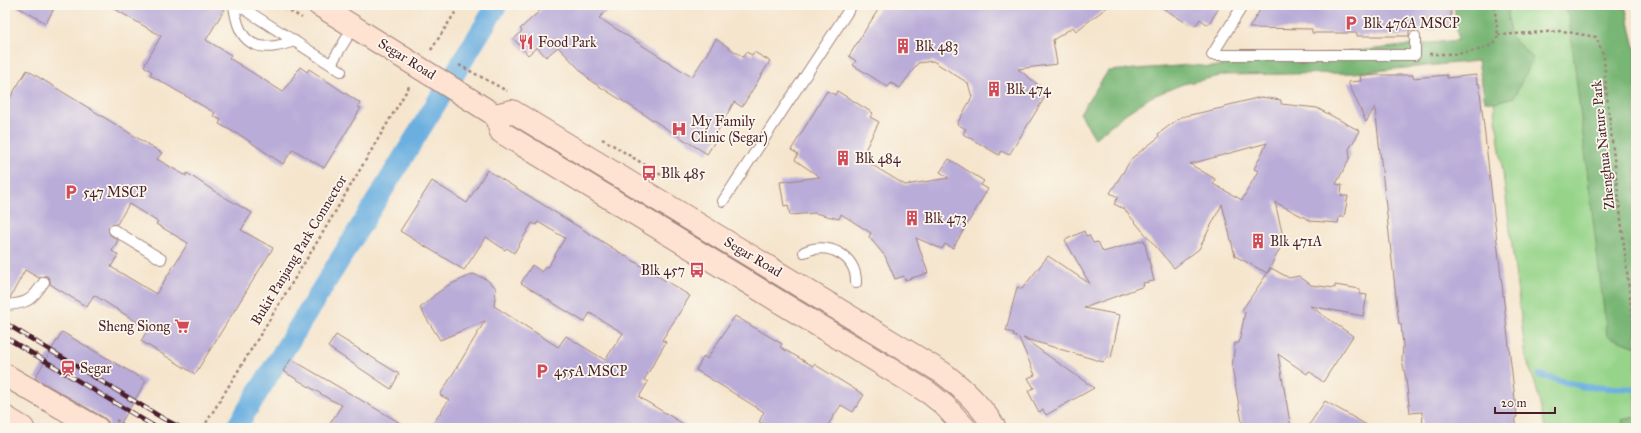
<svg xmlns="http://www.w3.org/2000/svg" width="1641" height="433" font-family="'IM FELL Great Primer',serif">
	<rect width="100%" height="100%" fill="#fbf7ec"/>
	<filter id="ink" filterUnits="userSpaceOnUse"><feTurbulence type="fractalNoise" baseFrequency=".025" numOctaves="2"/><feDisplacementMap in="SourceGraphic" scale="8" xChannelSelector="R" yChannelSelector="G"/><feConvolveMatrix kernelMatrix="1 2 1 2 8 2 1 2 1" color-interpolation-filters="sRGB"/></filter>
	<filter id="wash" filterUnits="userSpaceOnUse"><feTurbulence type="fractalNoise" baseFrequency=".012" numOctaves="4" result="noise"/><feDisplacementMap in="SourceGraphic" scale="16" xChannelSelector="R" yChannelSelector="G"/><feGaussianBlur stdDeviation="0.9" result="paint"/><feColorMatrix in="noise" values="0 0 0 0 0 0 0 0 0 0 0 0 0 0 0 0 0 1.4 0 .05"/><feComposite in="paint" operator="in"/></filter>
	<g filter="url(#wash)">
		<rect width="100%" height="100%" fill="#f5e5cd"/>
		<path fill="#95d489" stroke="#707a5a" d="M 1507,5 L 1565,5 L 1569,19 L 1625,5 L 1636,52 L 1636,417 L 1623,420 L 1624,428 L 1545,428 L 1536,386 L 1526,358 L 1494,102 L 1514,97 Z"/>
		<path fill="#78b675" stroke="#616a50" d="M 1454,5 L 1507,5 L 1510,36 L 1533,58 L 1514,97 L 1494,102 L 1485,101 L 1478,61 L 1353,73 L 1225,75 L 1183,84 L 1151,97 L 1125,114 L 1095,138 L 1080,113 L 1108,71 L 1191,65 L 1211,67 L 1458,40 Z
			M 1565,5 L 1625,5 L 1636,52 L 1636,347 L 1607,336 L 1569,19 Z
			M 1636,417 L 1636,428 L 1624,428 L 1622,420 Z"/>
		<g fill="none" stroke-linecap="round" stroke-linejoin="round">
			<path stroke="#6aafe0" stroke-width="6" d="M 1539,375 L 1585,387 L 1636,389"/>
			<path stroke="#6aafe0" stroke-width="21" d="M 236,428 L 497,5"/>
		</g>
		<g id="blocks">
			<path fill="#b9acd8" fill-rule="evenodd" d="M 14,5 L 56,5 L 46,23 Z
				M 108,5 L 227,5 L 206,40 L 231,55 L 229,58 L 283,92 L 300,67 L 307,72 L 309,69 L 360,103 L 358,107 L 361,108 L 324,168 L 293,149 L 283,164 L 243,137 L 219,124 L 221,120 L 213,116 L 215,113 L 150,75 L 152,72 L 144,66 L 161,36 Z
				M 546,5 L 613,5 L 599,18 L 692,77 L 716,39 L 743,57 L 746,52 L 752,55 L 754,52 L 770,61 L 742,107 L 734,102 L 715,136 L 717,138 L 707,154 L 591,81 L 558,47 L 546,57 L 537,47 L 528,55 L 514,39 L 522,31 L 520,29 Z
				M 881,5 L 1110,5 L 1076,31 L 1073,27 L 1053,40 L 1057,64 L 1018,69 L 1041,87 L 1038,92 L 1045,97 L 1009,155 L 1001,151 L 999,155 L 963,134 L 966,129 L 957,124 L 972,97 L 968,83 L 933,61 L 918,63 L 900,88 L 891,83 L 888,87 L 853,65 L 856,61 L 849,56 Z
				M 1158,5 L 1221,5 L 1208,25 L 1200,19 L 1196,25 L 1188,24 Z
				M 1263,5 L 1451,5 L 1451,28 L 1436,28 L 1436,30 L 1409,30 L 1409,36 L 1357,36 L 1357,33 L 1312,33 L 1312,29 L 1249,28 Z
				M 27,70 L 162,153 L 157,159 L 186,176 L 187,173 L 214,191 L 252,213 L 241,230 L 273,248 L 195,374 L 141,341 L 148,329 L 94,295 L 87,307 L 50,284 L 50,280 L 47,276 L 44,276 L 39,278 L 25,270 L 10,298 L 5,298 L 5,106 ZM 129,204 L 158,222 L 156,224 L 188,243 L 156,294 L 111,267 L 118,255 L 112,251 L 118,240 L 110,235 L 108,229 L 111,225 L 117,224 Z
				M 1360,75 L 1413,75 L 1413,78 L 1447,75 L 1447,78 L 1476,75 L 1477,84 L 1479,83 L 1517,417 L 1515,417 L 1517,428 L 1423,428 L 1422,412 L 1410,413 L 1406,379 L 1402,360 L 1403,346 L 1401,324 L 1399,324 L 1375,107 L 1366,122 L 1348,82 L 1361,81 Z
				M 827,91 L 835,95 L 837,91 L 873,113 L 870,117 L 879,122 L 865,150 L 869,163 L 905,185 L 949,178 L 940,172 L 949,159 L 984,181 L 981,185 L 988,189 L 953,248 L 945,244 L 942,249 L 916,238 L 928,273 L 905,280 L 904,276 L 895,279 L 885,256 L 869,237 L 871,233 L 841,214 L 839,219 L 815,213 L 790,215 L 788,205 L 784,206 L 780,182 L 820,177 L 795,160 L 798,154 L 791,150 Z
				M 1261,97 L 1281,100 L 1281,104 L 1317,108 L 1360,131 L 1349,149 L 1350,157 L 1336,184 L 1342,185 L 1341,196 L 1348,196 L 1344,217 L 1339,217 L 1338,223 L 1311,221 L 1275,202 L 1284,241 L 1267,273 L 1235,256 L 1222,204 L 1199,249 L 1174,268 L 1124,209 L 1114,204 L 1118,197 L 1110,193 L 1132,158 L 1159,137 L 1158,134 L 1181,117 L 1226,107 L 1225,106 ZM 1267,143 L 1254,169 L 1258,171 L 1242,200 L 1213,184 L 1215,179 L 1190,164 Z
				M 487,170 L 690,296 L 662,340 L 666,342 L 644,380 L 648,382 L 639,397 L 690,428 L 430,428 L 449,400 L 440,395 L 485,321 L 440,340 L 420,308 L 436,294 L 447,286 L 473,274 L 486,279 L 496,288 L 494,306 L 558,347 L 566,336 L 605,360 L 623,333 L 590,313 L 584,322 L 521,283 L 532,265 L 542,272 L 546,266 L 548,267 L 565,238 L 538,222 L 536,225 L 532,223 L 514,253 L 507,248 L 505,250 L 486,237 L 464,270 L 400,231 L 432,181 L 467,203 Z
				M 1084,231 L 1086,236 L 1089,235 L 1093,243 L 1098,242 L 1103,252 L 1144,240 L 1154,281 L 1143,283 L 1144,286 L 1084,308 L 1120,315 L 1111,358 L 1107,357 L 1103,362 L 1023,338 L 1094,388 L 1046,415 L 1043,410 L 1039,412 L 1028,391 L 1034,388 L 1028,378 L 1035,375 L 1019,338 L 1013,336 L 1014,333 L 1006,331 L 1017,287 L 1022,289 L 1048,256 L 1090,284 L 1065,240 Z
				M 1271,268 L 1289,278 L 1299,276 L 1311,285 L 1335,288 L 1335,285 L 1360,289 L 1360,294 L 1367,295 L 1363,316 L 1310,306 L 1353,336 L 1323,382 L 1309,371 L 1307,374 L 1278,354 L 1291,428 L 1243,428 L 1232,367 L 1235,343 L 1239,343 L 1245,312 L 1242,310 Z
				M 735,316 L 782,344 L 780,347 L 813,366 L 814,364 L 864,395 L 853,412 L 841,405 L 826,428 L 769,428 L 759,422 L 764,412 L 696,370 L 704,356 L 707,359 Z
				M 62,332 L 146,381 L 118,428 L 109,427 L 108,421 L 103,417 L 35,378 Z
				M 336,335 L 399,374 L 391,389 L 328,347 Z
				M 291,359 L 349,393 L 409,428 L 327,428 L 342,405 L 331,400 L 283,371 Z
				M 1325,401 L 1372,428 L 1307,428 Z"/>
		</g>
	</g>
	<g filter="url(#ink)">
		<use href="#blocks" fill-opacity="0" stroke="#a0827c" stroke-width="1"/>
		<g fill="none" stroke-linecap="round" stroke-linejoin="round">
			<g stroke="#a0827c" stroke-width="12">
				<path id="lane" d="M 234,5 C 237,31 246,51 276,46 C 282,45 288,43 295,41
					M 238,5 L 341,71
					M 1212,55 L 1415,55 L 1415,37
					M 1212,55 L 1243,5
					M 331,64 L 354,26
					M 723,201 L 852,5
					M 114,230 L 161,259
					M 804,252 C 827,241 857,255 856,283
					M 5,305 C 27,304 32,300 44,282"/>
			</g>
			<g stroke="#a0827c" stroke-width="24">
				<path id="secondary" d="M 319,5 L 495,115 L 501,132 L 929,393 L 944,405 L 965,428
					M 495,115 L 512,111 L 943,373 C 964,389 981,405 995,428
					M 5,375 L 97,428
					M 5,417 L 23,428"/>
			</g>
			<path stroke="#a0827c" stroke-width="2.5" stroke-dasharray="3 3" stroke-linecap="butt" d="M 280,5 L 302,18
				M 1498,35 L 1562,31 L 1596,37 L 1604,57 L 1606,88 L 1636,350
				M 431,50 L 460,5
				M 1429,54 C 1453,54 1475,55 1496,42 L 1498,35 L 1494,5
				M 459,65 L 507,91
				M 602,139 L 611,144 L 666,178
				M 116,420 L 129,428
				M 203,428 L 322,234 L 410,85"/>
			<use href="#lane" stroke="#fff" stroke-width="10"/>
			<use href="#secondary" stroke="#fee3d2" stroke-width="22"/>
			<g stroke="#4a1f2b" stroke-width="4.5">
				<path id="rail" d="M 5,323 L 164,419 L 182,428
					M 5,337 L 157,428"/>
			</g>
			<use href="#rail" stroke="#fbf7ec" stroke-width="3" stroke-dasharray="9" stroke-linecap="butt"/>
		</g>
	</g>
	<defs>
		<g id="parking-bare" transform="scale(1.2)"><path d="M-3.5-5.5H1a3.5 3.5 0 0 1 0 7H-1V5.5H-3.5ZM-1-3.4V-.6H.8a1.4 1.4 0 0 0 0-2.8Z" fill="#d1495b" stroke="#fbf7ec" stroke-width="2.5" paint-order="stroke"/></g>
		<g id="restaurant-bare" transform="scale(1.2)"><path d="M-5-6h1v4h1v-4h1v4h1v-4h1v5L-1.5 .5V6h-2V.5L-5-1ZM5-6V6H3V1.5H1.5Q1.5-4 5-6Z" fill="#d1495b" stroke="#fbf7ec" stroke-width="2.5" paint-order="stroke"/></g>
		<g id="building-bare" transform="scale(1.2)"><path d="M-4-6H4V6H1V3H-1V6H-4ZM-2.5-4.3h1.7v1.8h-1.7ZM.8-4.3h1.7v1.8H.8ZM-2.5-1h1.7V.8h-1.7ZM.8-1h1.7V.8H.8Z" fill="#d1495b" stroke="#fbf7ec" stroke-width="2.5" paint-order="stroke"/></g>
		<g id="hospital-bare" transform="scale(1.2)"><path d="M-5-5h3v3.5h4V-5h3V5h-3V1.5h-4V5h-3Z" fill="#d1495b" stroke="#fbf7ec" stroke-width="2.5" paint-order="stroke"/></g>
		<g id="bus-bare" transform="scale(1.2)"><path d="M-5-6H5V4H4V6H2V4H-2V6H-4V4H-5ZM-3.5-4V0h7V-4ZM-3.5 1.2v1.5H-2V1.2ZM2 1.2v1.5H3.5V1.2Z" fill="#d1495b" stroke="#fbf7ec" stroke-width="2.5" paint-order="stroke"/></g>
		<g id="supermarket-bare" transform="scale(1.2)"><path d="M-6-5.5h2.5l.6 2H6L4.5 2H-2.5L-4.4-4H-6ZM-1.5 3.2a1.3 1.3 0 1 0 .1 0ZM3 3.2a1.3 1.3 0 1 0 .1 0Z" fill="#d1495b" stroke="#fbf7ec" stroke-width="2.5" paint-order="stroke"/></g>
		<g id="station-bare" transform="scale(1.2)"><path d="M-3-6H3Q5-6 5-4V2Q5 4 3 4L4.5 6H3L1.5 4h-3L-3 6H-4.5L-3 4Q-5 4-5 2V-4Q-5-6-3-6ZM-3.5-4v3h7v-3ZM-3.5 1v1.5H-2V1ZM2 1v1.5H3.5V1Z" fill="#d1495b" stroke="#fbf7ec" stroke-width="2.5" paint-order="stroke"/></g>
	</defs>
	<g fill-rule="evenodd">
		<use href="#parking-bare" x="1351" y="23"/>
		<use href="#restaurant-bare" x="526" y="42"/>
		<use href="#building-bare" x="903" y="46"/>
		<use href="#building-bare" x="994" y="89"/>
		<use href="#hospital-bare" x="679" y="129"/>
		<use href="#building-bare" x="843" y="158"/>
		<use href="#bus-bare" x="649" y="173"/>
		<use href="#parking-bare" x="71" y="192"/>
		<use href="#building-bare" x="912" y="218"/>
		<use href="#building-bare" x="1258" y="241"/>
		<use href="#bus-bare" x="697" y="270"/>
		<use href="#supermarket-bare" x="182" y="326"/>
		<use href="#station-bare" x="68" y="368"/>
		<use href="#parking-bare" x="542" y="371"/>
	</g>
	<g text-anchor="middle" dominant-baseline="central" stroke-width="3.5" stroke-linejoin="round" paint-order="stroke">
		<g font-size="14" fill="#4a1f2b" stroke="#fbf7ec" text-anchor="start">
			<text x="1363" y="23">Blk 476A MSCP</text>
			<text x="538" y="42">Food Park</text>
			<text x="915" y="46">Blk 483</text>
			<text x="1006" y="89">Blk 474</text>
			<text x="691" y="121">My Family<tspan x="691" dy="16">Clinic (Segar)</tspan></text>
			<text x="855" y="158">Blk 484</text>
			<text x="661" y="173">Blk 485</text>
			<text x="83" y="192">547 MSCP</text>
			<text x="924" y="218">Blk 473</text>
			<text x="1270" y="241">Blk 471A</text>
			<text x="685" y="270" text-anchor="end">Blk 457</text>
			<text x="170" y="326" text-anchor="end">Sheng Siong</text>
			<text x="80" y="368">Segar</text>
			<text x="554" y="371">455A MSCP</text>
		</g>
		<g font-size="14" fill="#4a1f2b" stroke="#fbf7ec">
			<text transform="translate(407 59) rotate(32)">Segar Road</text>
			<text transform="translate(1603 145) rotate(-96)">Zhenghua Nature Park</text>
			<text transform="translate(299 250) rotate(-59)">Bukit Panjang Park Connector</text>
			<text transform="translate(753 257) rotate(31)">Segar Road</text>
		</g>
	</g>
	<rect width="1641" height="433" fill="none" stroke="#fbf7ec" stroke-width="20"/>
	<path d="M1495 407v6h60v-6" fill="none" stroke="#4a1f2b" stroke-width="2"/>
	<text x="1501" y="407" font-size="12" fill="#4a1f2b" stroke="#fbf7ec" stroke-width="3" paint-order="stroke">20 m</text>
</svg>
